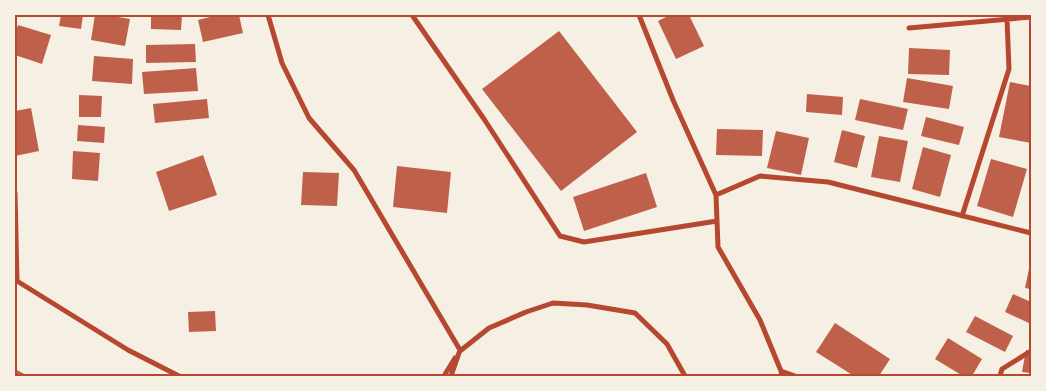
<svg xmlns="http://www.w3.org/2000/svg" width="1046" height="391" font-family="Overpass,sans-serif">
	<rect width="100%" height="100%" fill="#f6efe4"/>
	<path fill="#bf614a" d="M 61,15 L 83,15 L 81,29 L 59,26 Z
		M 95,15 L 106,15 L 130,19 L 125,46 L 91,40 Z
		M 151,15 L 182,15 L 181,30 L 151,29 Z
		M 218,15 L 239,15 L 243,33 L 203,42 L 198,20 Z
		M 670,15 L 689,15 L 704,46 L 676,59 L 658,21 Z
		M 18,25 L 51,35 L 42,64 L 15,55 L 15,35 Z
		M 559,31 L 637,132 L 561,191 L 482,89 Z
		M 195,44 L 196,62 L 146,63 L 146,45 Z
		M 909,48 L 950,50 L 949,75 L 908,74 Z
		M 94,56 L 133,59 L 132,84 L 92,81 Z
		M 196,68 L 198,91 L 144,94 L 142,72 Z
		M 907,78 L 953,86 L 949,109 L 903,102 Z
		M 1010,82 L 1031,86 L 1031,143 L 999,137 Z
		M 807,94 L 843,97 L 842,115 L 806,112 Z
		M 79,95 L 102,96 L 101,117 L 79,117 Z
		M 207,99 L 209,118 L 155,123 L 153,104 Z
		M 860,99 L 908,109 L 903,130 L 855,120 Z
		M 31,108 L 39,151 L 15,156 L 15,111 Z
		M 926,117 L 964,127 L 959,145 L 921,136 Z
		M 78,125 L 105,127 L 104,143 L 77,141 Z
		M 717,129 L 763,130 L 762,156 L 716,155 Z
		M 842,130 L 865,136 L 857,168 L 834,162 Z
		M 776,131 L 809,138 L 801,175 L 767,168 Z
		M 879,136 L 908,141 L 900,182 L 871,177 Z
		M 923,147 L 951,155 L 940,197 L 912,189 Z
		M 73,151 L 100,153 L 98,181 L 72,179 Z
		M 203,155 L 217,195 L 169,211 L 156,172 Z
		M 991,159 L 1027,169 L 1013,217 L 977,206 Z
		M 397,166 L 451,172 L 447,213 L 393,207 Z
		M 303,172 L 339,173 L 337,206 L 301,205 Z
		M 646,173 L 657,207 L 584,231 L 573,197 Z
		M 1030,264 L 1031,264 L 1031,289 L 1025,288 Z
		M 1013,294 L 1031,302 L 1031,324 L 1005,312 Z
		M 215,311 L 216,331 L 189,332 L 188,312 Z
		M 975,316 L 1013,336 L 1005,352 L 966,332 Z
		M 835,323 L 890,359 L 879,376 L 854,376 L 816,352 Z
		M 948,338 L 982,359 L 972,376 L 963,376 L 935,359 Z
		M 1026,350 L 1031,351 L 1031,373 L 1022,372 Z
		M 15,369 L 28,376 L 15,376 Z"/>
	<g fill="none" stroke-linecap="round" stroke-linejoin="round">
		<path stroke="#b5482f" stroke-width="5" d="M 268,15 L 282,63 L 309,118 L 354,170 L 460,350 L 451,376
			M 412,15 L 484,119 L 560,236 L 584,242 L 717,221
			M 639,15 L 673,100 L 716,195
			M 909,28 L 1031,17
			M 15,193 L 17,281 L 128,350 L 179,376
			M 962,216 L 1009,69 L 1007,19
			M 460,351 L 489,328 L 526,312 L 553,303 L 587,305 L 635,313 L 667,344 L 685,376
			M 781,371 L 795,376
			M 444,376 L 455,358
			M 782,376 L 781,371 L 760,320 L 718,247 L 716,195 L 760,176 L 828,182 L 1031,233
			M 1000,376 L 1002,369 L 1031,351"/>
	</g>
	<rect width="1046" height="391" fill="none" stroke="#f6efe4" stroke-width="32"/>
	<rect x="16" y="16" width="1014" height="359" fill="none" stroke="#b5482f" stroke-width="2"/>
</svg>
